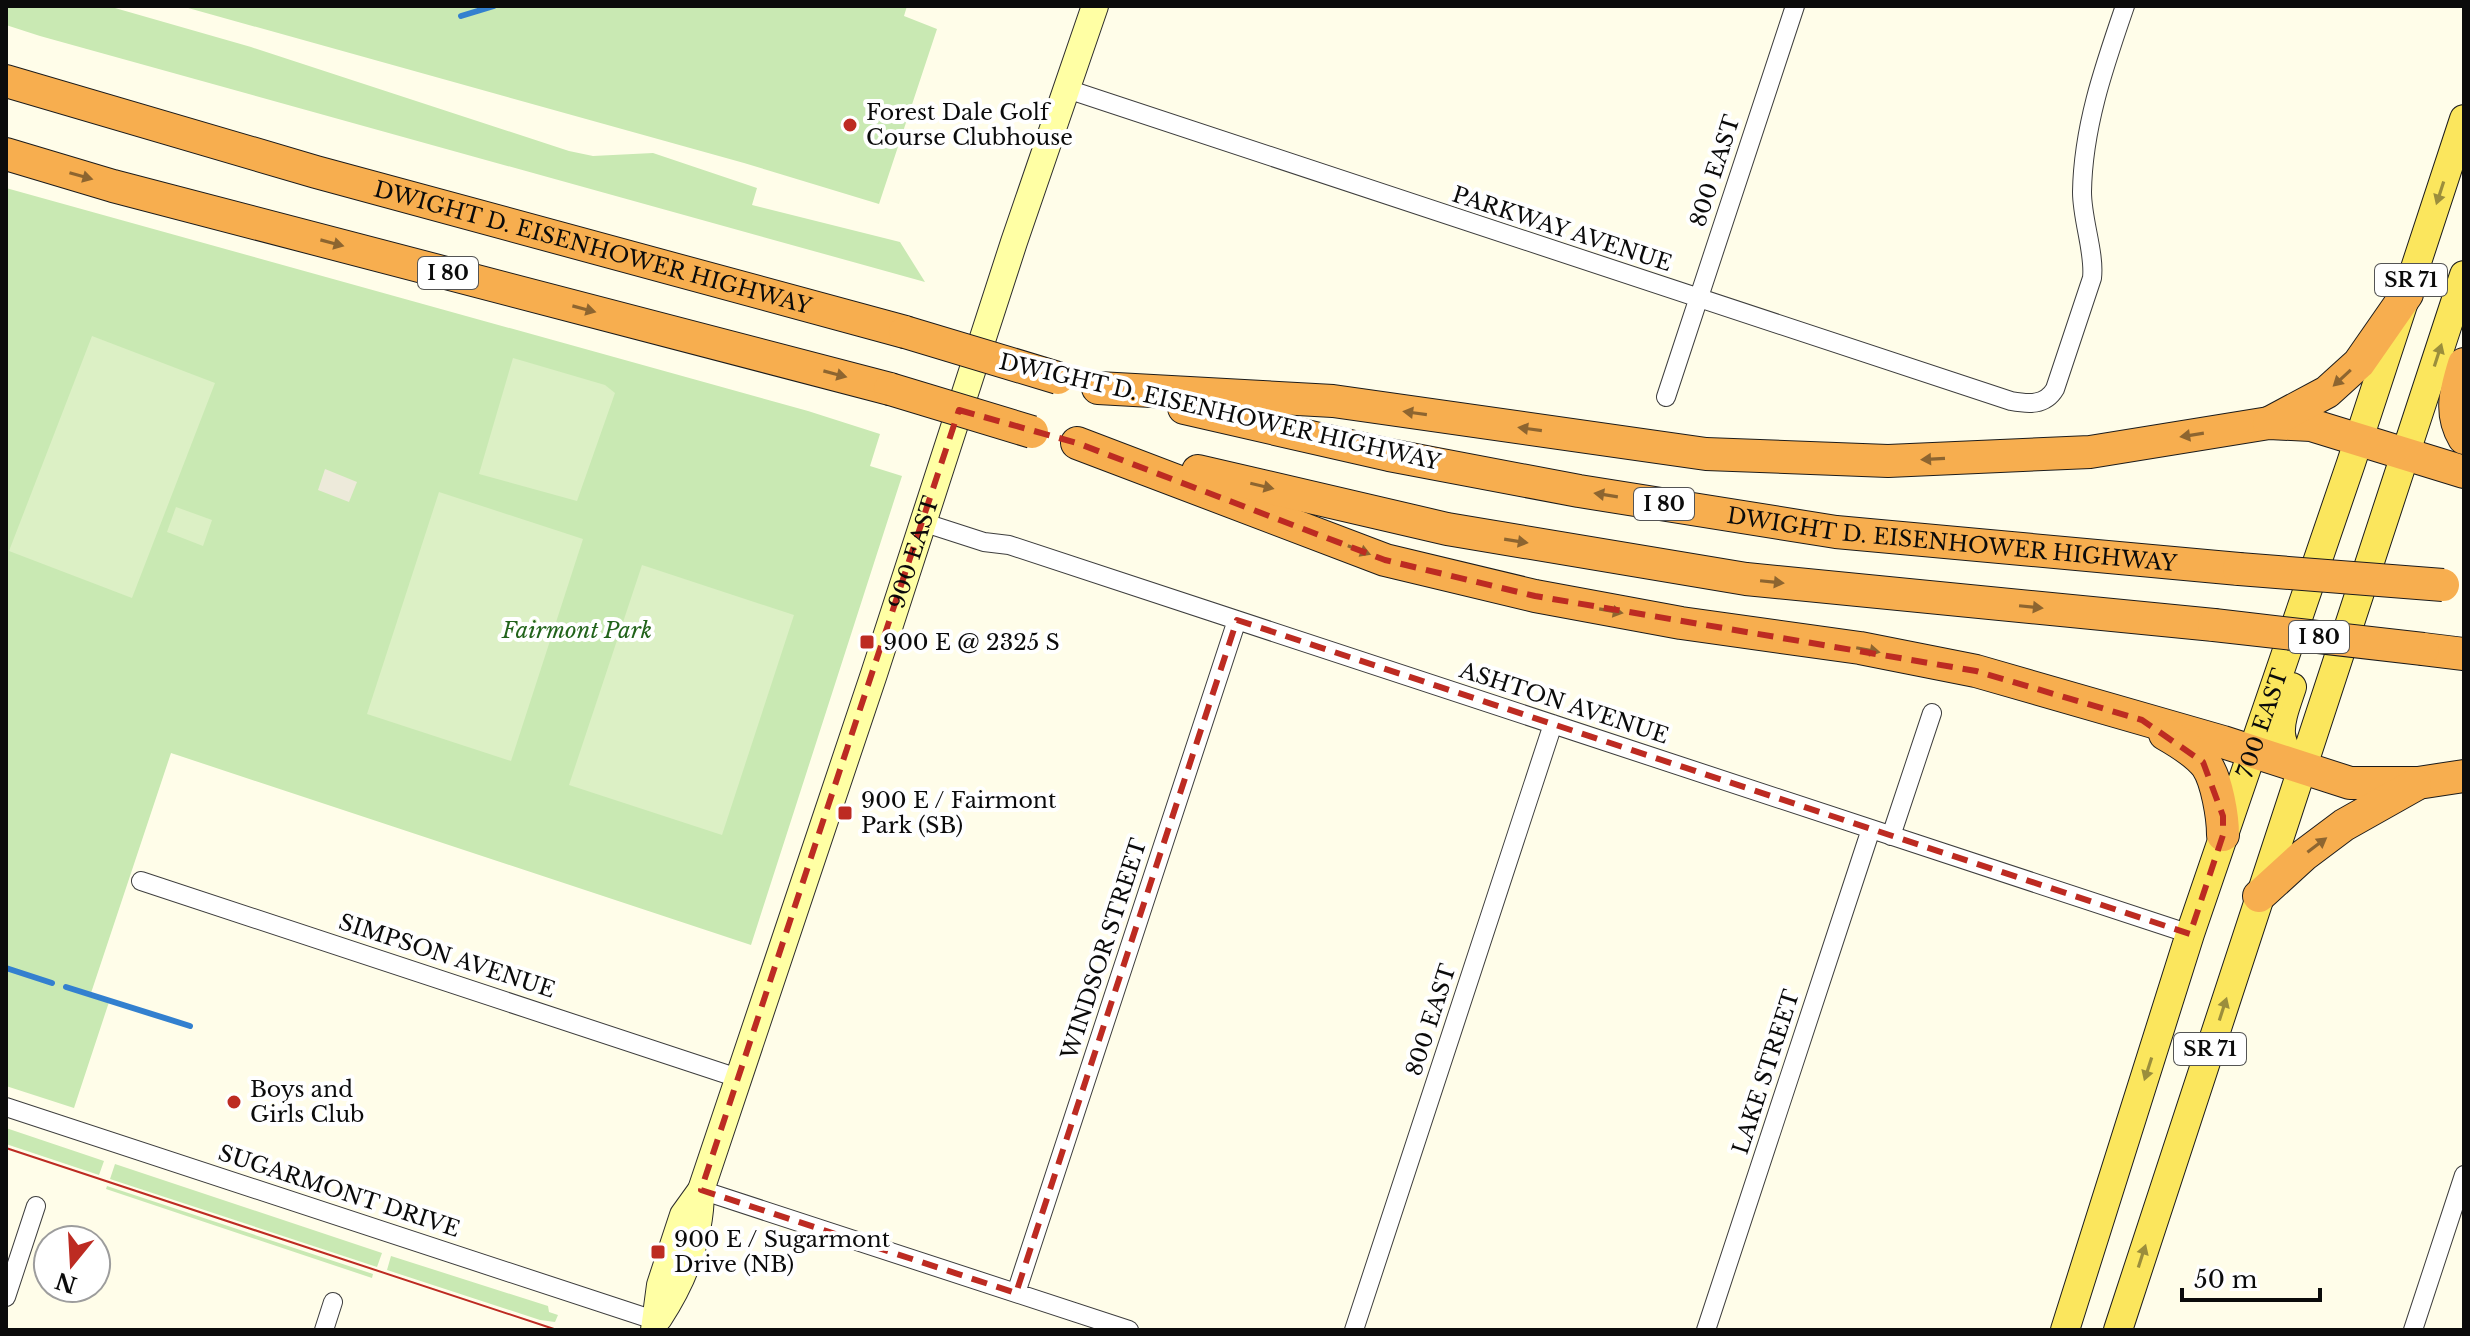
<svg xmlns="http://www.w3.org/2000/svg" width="2470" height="1336" font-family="'Libre Baskerville',serif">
	<rect width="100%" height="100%" fill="#fffde9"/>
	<path fill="#c9e9b3" d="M 6,6 L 108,6 L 251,47 L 569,151 L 593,156 L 653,153 L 757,188 L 752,205 L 900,242 L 925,282 L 40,36 L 6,25 Z
		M 181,6 L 907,6 L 904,16 L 937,29 L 879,204 L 744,163 Z
		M 6,188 L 808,411 L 880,434 L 870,466 L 902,476 L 751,945 L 171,753 L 90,996 L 109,1002 L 74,1108 L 6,1086 Z
		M 6,1128 L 104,1161 L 99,1175 L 6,1144 Z
		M 115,1164 L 382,1253 L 377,1267 L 110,1179 Z
		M 107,1186 L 373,1274 L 372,1278 L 106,1189 Z
		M 391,1256 L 548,1306 L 549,1312 L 558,1315 L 555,1322 L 540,1320 L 387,1270 Z"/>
	<path fill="#dcf0c5" d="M 92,336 L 215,383 L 132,598 L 9,551 Z
		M 513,358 L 605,385 L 615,393 L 577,501 L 479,474 Z
		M 439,492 L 583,539 L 511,761 L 367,714 Z
		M 176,507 L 212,520 L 203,546 L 167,532 Z
		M 642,565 L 794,615 L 722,835 L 569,785 Z"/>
	<path fill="#edeada" d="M 325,469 L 357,482 L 349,502 L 318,490 Z"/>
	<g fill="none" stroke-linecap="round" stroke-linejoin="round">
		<path stroke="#3380cf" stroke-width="6" d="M 461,16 L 494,6
			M 6,968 L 52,983
			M 66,987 L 190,1026"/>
		<g stroke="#3e3e3e" stroke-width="20">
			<path id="street" d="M 1067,89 L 2011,401 C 2028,404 2045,406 2055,389 L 2092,278 C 2095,253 2082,220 2082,192 C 2083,127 2104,67 2125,6
				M 1666,397 L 1795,6
				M 922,522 L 984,542 L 1009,545 L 2190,934
				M 1891,836 L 1932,713
				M 141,881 L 738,1078
				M 6,1107 L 657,1321
				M 701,1190 L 1129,1330
				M 1016,1293 L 1237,620
				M 6,1297 L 36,1206
				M 324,1330 L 333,1302
				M 1354,1330 L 1553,724
				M 1706,1330 L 1871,829
				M 2413,1330 L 2464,1175"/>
		</g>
		<g stroke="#2d2d2d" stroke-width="28">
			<g id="secondary">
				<path d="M 659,1318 C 684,1280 701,1236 701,1190"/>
				<path id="s1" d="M 654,1330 L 660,1285 L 683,1215 L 701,1190 L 874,674 L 1014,242 L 1095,6"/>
			</g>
		</g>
		<g stroke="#1c1c1c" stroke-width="30">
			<g id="primary">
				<path d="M 2292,687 C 2280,723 2271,741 2302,769"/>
				<path id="s2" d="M 2065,1330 L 2190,934 L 2351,463 L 2464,119"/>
				<path d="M 2118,1330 L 2464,275"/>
			</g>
		</g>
		<g stroke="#1c1c1c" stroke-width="34">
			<g id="highway">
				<path id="s3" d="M 6,81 L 316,172 L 905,332"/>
				<path d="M 6,154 L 113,186 L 890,389"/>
				<path d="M 2464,364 C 2456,390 2449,413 2464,438"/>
				<path d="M 1098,388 L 1333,401 L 1706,454 L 1888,461 L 2090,452 L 2269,423 L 2311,425 L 2464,472"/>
				<path id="s4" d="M 1184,408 L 1389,455 L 1579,491 L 1836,532 L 2239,569"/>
				<path d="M 2269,423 L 2327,392 L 2359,363 L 2407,294"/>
				<path d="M 1077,443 L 1385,560 L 1535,596 L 1681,623 L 1860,648 L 1976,671 L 2223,742 L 2350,783 L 2418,783 L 2464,776"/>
				<path d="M 1198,471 L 1447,529 L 1746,579 L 2214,625"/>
				<path d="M 2423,649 L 2464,654"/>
				<path d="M 2165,734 C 2179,742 2197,753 2207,766 C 2217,781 2223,817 2223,835"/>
				<path d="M 2259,896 L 2304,855 L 2344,825 L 2415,785"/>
			</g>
		</g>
		<use href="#street" stroke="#fff" stroke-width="18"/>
		<use href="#secondary" stroke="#ffffa4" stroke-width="26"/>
		<use href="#primary" stroke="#fbe65d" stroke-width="28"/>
		<use href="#highway" stroke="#f7ae4f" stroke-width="32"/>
		<path stroke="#bd2b22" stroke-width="2" d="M 6,1148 L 557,1330"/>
		<g stroke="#1c1c1c" stroke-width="34" stroke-linecap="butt">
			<path id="highway-bridge" d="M 905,332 L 1058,378
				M 890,389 L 1032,432
				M 2239,569 L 2443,585
				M 2214,625 L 2423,649"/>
		</g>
		<use href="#highway-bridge" stroke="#f7ae4f" stroke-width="32"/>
	</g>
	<defs><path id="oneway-solid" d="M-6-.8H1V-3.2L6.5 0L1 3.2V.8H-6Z" transform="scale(2)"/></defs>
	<g fill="#8d6530">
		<use href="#oneway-solid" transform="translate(81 176) rotate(16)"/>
		<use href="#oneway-solid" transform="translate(332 243) rotate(15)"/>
		<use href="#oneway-solid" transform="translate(584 309) rotate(15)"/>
		<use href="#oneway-solid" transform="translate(835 374) rotate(15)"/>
		<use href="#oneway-solid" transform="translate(2342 378) rotate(137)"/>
		<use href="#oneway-solid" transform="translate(1415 413) rotate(-172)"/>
		<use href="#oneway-solid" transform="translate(1530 429) rotate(-172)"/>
		<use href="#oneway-solid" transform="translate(2192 435) rotate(171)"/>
		<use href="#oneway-solid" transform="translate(1933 459) rotate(177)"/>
		<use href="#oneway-solid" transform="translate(1262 486) rotate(13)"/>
		<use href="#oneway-solid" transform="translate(1606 495) rotate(-171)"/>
		<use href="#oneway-solid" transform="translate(1516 541) rotate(9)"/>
		<use href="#oneway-solid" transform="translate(1359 550) rotate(21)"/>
		<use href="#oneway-solid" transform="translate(1772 582) rotate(6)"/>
		<use href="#oneway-solid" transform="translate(2031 607) rotate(6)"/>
		<use href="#oneway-solid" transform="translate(1611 611) rotate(10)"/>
		<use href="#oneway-solid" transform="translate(1868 650) rotate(11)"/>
		<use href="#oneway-solid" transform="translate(2317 845) rotate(-37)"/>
	</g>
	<g fill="#9b8e3c">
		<use href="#oneway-solid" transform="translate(2440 193) rotate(108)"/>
		<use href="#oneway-solid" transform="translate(2438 355) rotate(-72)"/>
		<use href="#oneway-solid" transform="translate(2223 1009) rotate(-72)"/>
		<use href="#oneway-solid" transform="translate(2148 1069) rotate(108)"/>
		<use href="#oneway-solid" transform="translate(2142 1256) rotate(-72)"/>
	</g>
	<path fill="none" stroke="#bd2b22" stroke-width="6" stroke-dasharray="16 10" stroke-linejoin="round" d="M 959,410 L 1077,443 L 1385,560 L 1535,596 L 1976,671 L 2142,720 L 2203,762 L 2223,816 L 2223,835 L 2190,934 L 1237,620 L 1016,1293 L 701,1190 Z"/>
	<g fill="#bd2b22" stroke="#fff" stroke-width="3">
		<circle cx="850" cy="125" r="8"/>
		<rect x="859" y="634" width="16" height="16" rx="4"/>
		<rect x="837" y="805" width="16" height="16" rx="4"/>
		<circle cx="234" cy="1102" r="8"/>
		<rect x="650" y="1244" width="16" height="16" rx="4"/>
	</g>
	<g text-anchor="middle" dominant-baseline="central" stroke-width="8" stroke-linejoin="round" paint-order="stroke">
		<g fill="#fff" stroke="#545454" stroke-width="2">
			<rect x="418" y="257" width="60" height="32" rx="6"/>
			<rect x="2375" y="264" width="72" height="32" rx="6"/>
			<rect x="1634" y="488" width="60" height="32" rx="6"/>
			<rect x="2289" y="621" width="60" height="32" rx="6"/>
			<rect x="2174" y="1033" width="72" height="32" rx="6"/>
		</g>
		<g font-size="20" font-weight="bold" fill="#0b0b0b">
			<text x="448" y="273">I 80</text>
			<text x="2411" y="280">SR 71</text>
			<text x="1664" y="504">I 80</text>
			<text x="2319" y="637">I 80</text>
			<text x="2210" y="1049">SR 71</text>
		</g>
		<g font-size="22" fill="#0b0b0b" stroke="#fff" text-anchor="start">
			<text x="866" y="112">Forest Dale Golf<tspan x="866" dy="25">Course Clubhouse</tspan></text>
			<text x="883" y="642">900 E @ 2325 S</text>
			<text x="861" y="800">900 E / Fairmont<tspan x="861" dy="25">Park (SB)</tspan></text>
			<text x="250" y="1089">Boys and<tspan x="250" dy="25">Girls Club</tspan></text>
			<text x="674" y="1239">900 E / Sugarmont<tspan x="674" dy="25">Drive (NB)</tspan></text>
		</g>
		<g font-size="22" fill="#0b0b0b" stroke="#fff">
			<text transform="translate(1715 171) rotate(-72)">800 EAST</text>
			<text transform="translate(1562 229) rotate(18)">PARKWAY AVENUE</text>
			<text stroke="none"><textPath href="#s3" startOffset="610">DWIGHT D. EISENHOWER HIGHWAY</textPath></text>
			<text transform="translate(1220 412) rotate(13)">DWIGHT D. EISENHOWER HIGHWAY</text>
			<text stroke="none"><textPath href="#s4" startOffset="780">DWIGHT D. EISENHOWER HIGHWAY</textPath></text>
			<text stroke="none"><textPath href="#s1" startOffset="822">900 EAST</textPath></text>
			<text transform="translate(1564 703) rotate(18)">ASHTON AVENUE</text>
			<text stroke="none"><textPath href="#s2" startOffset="638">700 EAST</textPath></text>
			<text transform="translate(1104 949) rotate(-72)">WINDSOR STREET</text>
			<text transform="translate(447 956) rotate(18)">SIMPSON AVENUE</text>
			<text transform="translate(1431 1020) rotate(-72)">800 EAST</text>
			<text transform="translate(1766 1072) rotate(-72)">LAKE STREET</text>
			<text transform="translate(339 1191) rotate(18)">SUGARMONT DRIVE</text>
		</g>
		<g font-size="22" font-style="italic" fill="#22631b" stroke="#fff">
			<text x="577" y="630">Fairmont Park</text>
		</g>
	</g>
	<rect width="2470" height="1336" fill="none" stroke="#0b0b0b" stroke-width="16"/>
	<g transform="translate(72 1264) rotate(198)"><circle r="38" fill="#ffffff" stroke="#9d9d9d" stroke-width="2"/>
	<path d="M0-6L14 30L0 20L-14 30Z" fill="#bd2b22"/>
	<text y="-12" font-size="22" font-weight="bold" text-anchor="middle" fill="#0b0b0b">N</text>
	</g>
	<path d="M2182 1288v12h138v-12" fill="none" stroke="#0b0b0b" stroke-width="4"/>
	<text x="2194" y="1288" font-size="24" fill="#0b0b0b" stroke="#ffffff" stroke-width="6" paint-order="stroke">50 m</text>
</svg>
